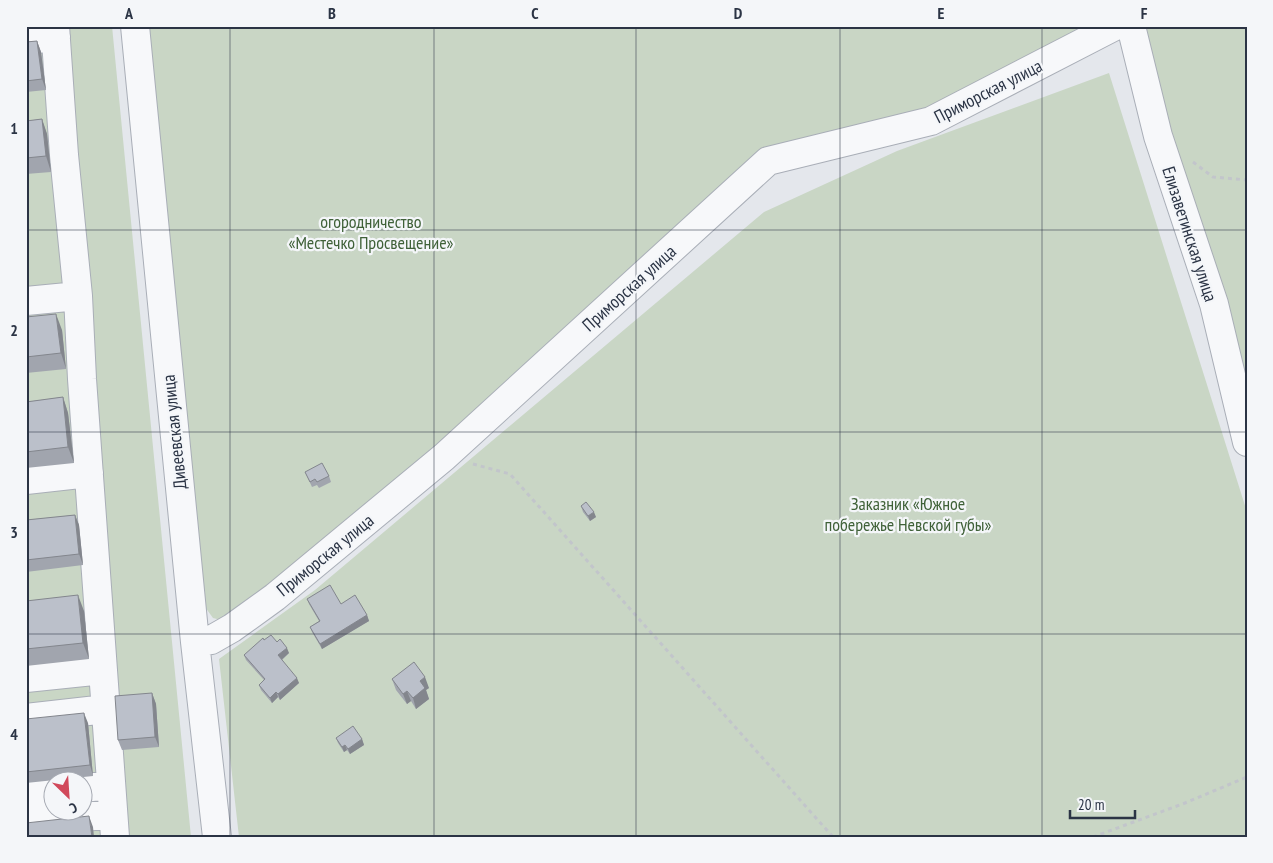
<svg xmlns="http://www.w3.org/2000/svg" width="1273" height="863" font-family="'PT Sans Narrow',sans-serif">
	<rect width="100%" height="100%" fill="#e4e7ec"/>
	<path fill="#c9d6c5" fill-rule="evenodd" d="M 26,26 L 112,26 L 191,837 L 26,837 ZM 52,780 L 82,780 L 82,810 L 52,810 Z
		M 147,26 L 1099,26 L 929,112 L 769,150 L 272,591 L 221,620 L 213,618 L 205,607 Z
		M 1139,26 L 1247,26 L 1247,407 Z
		M 1109,73 L 1247,512 L 1247,837 L 239,837 L 219,659 L 315,590 L 764,212 L 897,151 Z"/>
	<g fill="none" stroke-linecap="round" stroke-linejoin="round">
		<g stroke="#a9aeb7" stroke-width="30">
			<path id="minor" d="M 55,26 L 64,155 L 78,296 L 82,379 L 115,837
				M 135,26 L 195,642 L 217,837
				M 1131,26 L 1158,136 L 1214,304 L 1247,442
				M 26,40 L 56,37
				M 26,301 L 78,296
				M 26,480 L 89,473
				M 195,642 L 211,640 L 232,628 L 275,597 L 444,457 L 768,161 L 931,121 L 1115,26
				M 26,678 L 103,670
				M 26,718 L 106,709
				M 82,788 L 111,785
				M 26,795 L 52,792
				M 26,823 L 113,814"/>
		</g>
		<path stroke="#c2c5cb" stroke-width="3" stroke-dasharray="4 4" stroke-linecap="butt" d="M 1193,162 L 1213,177 L 1247,180
			M 473,464 L 510,474 L 833,837
			M 1093,837 L 1185,803 L 1247,777"/>
		<use href="#minor" stroke="#f7f8fa" stroke-width="28"/>
	</g>
	<path fill="#a1a5ae" d="M 37,41 L 41,52 L 46,90 L 26,92 L 26,42 Z
		M 42,119 L 47,134 L 51,172 L 26,174 L 26,121 Z
		M 26,317 L 62,330 L 66,369 L 26,373 Z
		M 63,397 L 68,413 L 74,463 L 26,468 L 26,402 Z
		M 305,472 L 329,476 L 331,482 L 319,488 L 317,485 L 312,487 Z
		M 581,506 L 596,517 L 590,521 L 583,512 Z
		M 75,515 L 79,525 L 83,565 L 26,572 L 26,520 Z
		M 307,599 L 341,604 L 367,615 L 369,621 L 322,649 L 312,632 L 310,627 L 319,621 L 309,604 Z
		M 26,601 L 84,611 L 89,659 L 26,666 Z
		M 264,640 L 277,642 L 289,653 L 282,660 L 299,683 L 280,700 L 278,697 L 272,703 L 261,690 L 259,685 L 264,680 L 246,660 L 244,655 Z
		M 392,679 L 429,688 L 426,690 L 429,699 L 416,709 L 411,701 L 407,704 L 396,690 Z
		M 152,693 L 156,704 L 159,747 L 122,750 L 118,740 Z
		M 26,719 L 88,723 L 93,776 L 26,783 Z
		M 336,738 L 362,739 L 364,745 L 350,754 L 347,750 L 344,752 L 338,743 Z"/>
	<path fill="#83868d" d="M 37,41 L 41,52 L 46,90 L 42,79 Z
		M 42,119 L 47,134 L 51,172 L 46,156 Z
		M 56,314 L 62,330 L 66,369 L 61,353 Z
		M 63,397 L 68,413 L 74,463 L 68,447 Z
		M 594,512 L 596,517 L 590,521 L 588,516 Z
		M 75,515 L 79,525 L 83,565 L 79,554 Z
		M 78,595 L 84,611 L 89,659 L 83,643 Z
		M 367,615 L 369,621 L 322,649 L 320,644 Z
		M 287,648 L 289,653 L 280,661 L 278,655 Z
		M 425,677 L 429,688 L 426,690 L 429,699 L 416,709 L 413,698 L 420,681 Z
		M 297,678 L 299,683 L 280,700 L 278,694 Z
		M 407,691 L 411,701 L 407,704 L 403,694 Z
		M 276,692 L 278,697 L 272,703 L 270,698 Z
		M 152,693 L 156,704 L 159,747 L 155,737 Z
		M 84,713 L 88,723 L 93,776 L 90,765 Z
		M 362,739 L 364,745 L 350,754 L 348,749 Z
		M 345,745 L 347,750 L 344,752 L 342,747 Z
		M 89,816 L 93,827 L 94,837 L 92,837 Z"/>
	<path fill="#bbc0ca" stroke="#83868d" d="M 37,41 L 42,79 L 26,81 L 26,42 Z
		M 42,119 L 46,156 L 26,158 L 26,121 Z
		M 56,314 L 61,353 L 26,357 L 26,317 Z
		M 63,397 L 68,447 L 26,452 L 26,402 Z
		M 322,463 L 329,476 L 317,482 L 315,479 L 310,482 L 305,472 Z
		M 586,502 L 594,512 L 588,516 L 581,506 Z
		M 75,515 L 79,554 L 26,560 L 26,520 Z
		M 330,585 L 341,604 L 355,595 L 367,615 L 320,644 L 310,627 L 320,621 L 307,599 Z
		M 78,595 L 83,643 L 26,649 L 26,601 Z
		M 271,635 L 277,642 L 280,639 L 287,648 L 278,655 L 297,678 L 278,694 L 276,692 L 270,698 L 259,685 L 265,679 L 244,655 L 263,638 L 264,640 Z
		M 414,662 L 425,677 L 420,681 L 425,688 L 413,698 L 407,691 L 403,694 L 392,679 Z
		M 152,693 L 155,737 L 118,740 L 115,696 Z
		M 84,713 L 90,765 L 26,772 L 26,719 Z
		M 353,726 L 362,739 L 348,749 L 345,745 L 342,747 L 336,738 Z
		M 89,816 L 92,837 L 26,837 L 26,823 Z"/>
	<path fill="none" stroke="#2b3445" stroke-width="1" stroke-opacity="0.55" d="M 230,26 L 230,837M 434,26 L 434,837M 636,26 L 636,837M 840,26 L 840,837M 1042,26 L 1042,837M 26,230 L 1247,230M 26,432 L 1247,432M 26,634 L 1247,634"/>
	<g text-anchor="middle" dominant-baseline="central" stroke-width="4.5" stroke-linejoin="round" paint-order="stroke">
		<g font-size="18" fill="#2b3445" stroke="#f4f6f9">
			<text transform="translate(988 91) rotate(-27)">Приморская улица</text>
			<text transform="translate(1190 234) rotate(72)">Елизаветинская улица</text>
			<text transform="translate(629 288) rotate(-42)">Приморская улица</text>
			<text transform="translate(174 432) rotate(-96)">Дивеевская улица</text>
			<text transform="translate(325 555) rotate(-39)">Приморская улица</text>
		</g>
		<g font-size="18" fill="#3f6138" stroke="#f4f6f9">
			<text x="371" y="221">огородничество<tspan x="371" dy="21">«Местечко Просвещение»</tspan></text>
			<text x="908" y="503">Заказник «Южное<tspan x="908" dy="21">побережье Невской губы»</tspan></text>
		</g>
	</g>
	<rect width="1273" height="863" fill="none" stroke="#f4f6f9" stroke-width="55"/>
	<g transform="translate(68 796) rotate(155)"><circle r="24" fill="#f4f6f9" stroke="#a4a8b1"/>
	<path d="M0-4L9 19L0 12L-9 19Z" fill="#d1495b"/>
	<text y="-8" font-size="14" font-weight="bold" text-anchor="middle" fill="#2b3445">С</text>
	</g>
	<path d="M1070 810v8h65v-8" fill="none" stroke="#2b3445" stroke-width="2.5"/>
	<text x="1078" y="810" font-size="15" fill="#2b3445" stroke="#f4f6f9" stroke-width="4" paint-order="stroke">20 m</text>
	<rect x="28" y="28" width="1218" height="808" fill="none" stroke="#2b3445" stroke-width="2"/>
	<g font-size="16" text-anchor="middle" font-weight="bold" fill="#2b3445">
		<text x="129" y="19">A</text>
		<text x="332" y="19">B</text>
		<text x="535" y="19">C</text>
		<text x="738" y="19">D</text>
		<text x="941" y="19">E</text>
		<text x="1144" y="19">F</text>
		<text x="14" y="134">1</text>
		<text x="14" y="336">2</text>
		<text x="14" y="538">3</text>
		<text x="14" y="740">4</text>
	</g>
</svg>
